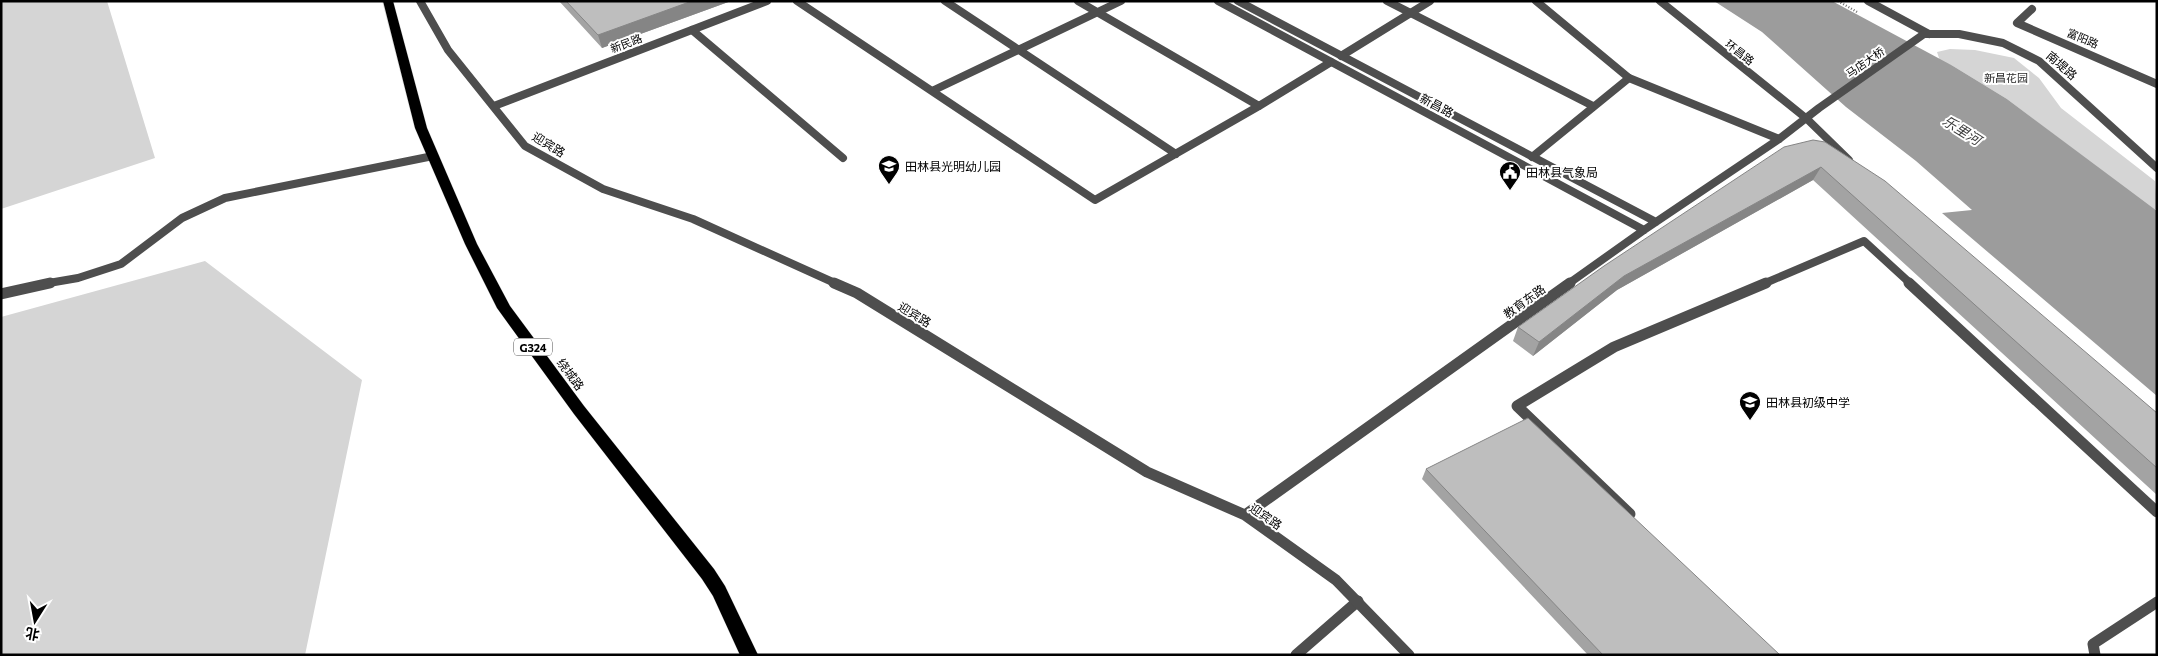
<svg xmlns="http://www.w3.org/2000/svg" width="2158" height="656" font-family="Commissioner,'Noto Sans SC',sans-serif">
	<rect width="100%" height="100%" fill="#fff"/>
	<path fill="#d5d5d5" d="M 1,1 L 107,1 L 155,158 L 1,209 Z
		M 1950,49 L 1975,50 L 2014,58 L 2039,78 L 2061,108 L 2155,181 L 2157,208 L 2154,210 L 2007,99 L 1953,66 L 1940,61 L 1937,52 Z
		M 205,261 L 362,380 L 305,655 L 1,655 L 1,317 Z"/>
	<path fill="#9c9c9c" d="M 1714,1 L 1832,1 L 1953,66 L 2007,99 L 2157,211 L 2157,396 L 1942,213 L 1972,210 L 1916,161 L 1846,107 L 1762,32 Z"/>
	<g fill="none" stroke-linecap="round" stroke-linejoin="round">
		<g stroke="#dbdbdb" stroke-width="1">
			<path id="trunk" d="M 383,1 L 393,1 L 427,128 L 477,244 L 510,306 L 584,406 L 714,569 L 725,586 L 758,655 L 740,655 L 713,596 L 702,579 L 574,414 L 497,308 L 465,244 L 415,128 Z"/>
		</g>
		<path stroke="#707070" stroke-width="2.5" stroke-dasharray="1 2" stroke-linecap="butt" d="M 1838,1 L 1857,12"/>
		<path stroke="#4e4e4e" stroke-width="8" d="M 1387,1 L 1593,106
			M 1868,1 L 1929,34
			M 692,30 L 843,158
			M 1532,157 L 1629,78
			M 1763,284 L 1864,241 L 1911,284"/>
		<path stroke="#4e4e4e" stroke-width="11" d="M 1909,283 L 2157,512
			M 1630,514 L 1517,406 L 1614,347 L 1766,283
			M 1296,655 L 1358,601
			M 2095,655 L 2093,644 L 2157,602"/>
		<path stroke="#4e4e4e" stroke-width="8" d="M 797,1 L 1095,200 L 1259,106 L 1331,62
			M 945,1 L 1176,154
			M 1078,1 L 1259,106
			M 1536,1 L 1629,78 L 1779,139
			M 2032,9 L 2017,23 L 2157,84
			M 1341,56 L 1430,1
			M 932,91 L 1121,1
			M 43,284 L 78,278 L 121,264 L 182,218 L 225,198 L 433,156"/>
		<path stroke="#4e4e4e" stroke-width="11" d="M 1,294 L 50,283"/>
		<path stroke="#4e4e4e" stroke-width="8" d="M 420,1 L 448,50 L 525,146 L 603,189 L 693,219 L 837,284
			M 1218,1 L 1644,230
			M 1238,1 L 1656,222
			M 1660,1 L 1807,119 L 1849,160
			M 494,106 L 767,1
			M 1568,284 L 1644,230 L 1779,139 L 1819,108 L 1924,34 L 1959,34 L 2003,43 L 2039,61 L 2157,168"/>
		<path stroke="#4e4e4e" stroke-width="11" d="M 834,283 L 857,293 L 1147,472 L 1245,515 L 1336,580 L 1409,655
			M 1245,515 L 1570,283"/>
		<use href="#trunk" fill="#000" fill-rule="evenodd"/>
	</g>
	<path fill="#a3a3a3" d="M 559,1 L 731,1 L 602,48 Z
		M 1813,140 L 2157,413 L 2157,495 L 1813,180 L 1617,290 L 1533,356 L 1513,341 L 1518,327 Z
		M 1426,469 L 1780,655 L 1588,655 L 1422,479 Z"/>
	<path fill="#858585" d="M 692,1 L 731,1 L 602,48 L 598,35 Z
		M 1821,167 L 1813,180 L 1617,290 L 1533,356 L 1539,342 L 1624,276 Z"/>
	<path fill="#bebebe" stroke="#858585" d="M 566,1 L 692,1 L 598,35 Z
		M 1813,140 L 1825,142 L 1885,181 L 2157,413 L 2157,468 L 1821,167 L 1624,276 L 1539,342 L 1518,327 L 1604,266 L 1784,147 Z
		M 1528,418 L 1780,655 L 1603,655 L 1426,469 Z"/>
	<defs>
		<g id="school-pin" transform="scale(1.125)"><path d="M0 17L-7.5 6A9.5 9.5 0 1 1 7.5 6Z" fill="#000" stroke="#fff"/><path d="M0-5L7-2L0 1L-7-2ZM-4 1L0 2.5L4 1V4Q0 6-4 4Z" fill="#fff"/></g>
		<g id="civic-pin" transform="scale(1.125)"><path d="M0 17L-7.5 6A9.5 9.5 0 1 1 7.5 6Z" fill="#000" stroke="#fff"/><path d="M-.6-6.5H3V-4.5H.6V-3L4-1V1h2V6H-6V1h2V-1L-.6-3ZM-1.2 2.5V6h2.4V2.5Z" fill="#fff"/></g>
	</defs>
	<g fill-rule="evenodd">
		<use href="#school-pin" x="889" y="166"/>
		<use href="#civic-pin" x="1510" y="172"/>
		<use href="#school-pin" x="1750" y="402"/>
	</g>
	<g text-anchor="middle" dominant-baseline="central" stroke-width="4" stroke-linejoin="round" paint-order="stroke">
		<g font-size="11" fill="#000" stroke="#fff">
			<text transform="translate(2083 38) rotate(23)">富阳路</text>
			<text transform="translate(626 43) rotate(-21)">新民路</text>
			<text transform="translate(1740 52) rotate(38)">环昌路</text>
			<text transform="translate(1865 62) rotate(-35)">马店大桥</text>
		</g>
		<g font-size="11" fill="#2c2c2c" stroke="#fff">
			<text x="2006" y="77">新昌花园</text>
		</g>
		<rect fill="#fff" stroke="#4c4c4c" stroke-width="1" x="514" y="338.5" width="38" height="17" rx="4"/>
		<g font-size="11" font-weight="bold" fill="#000">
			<text x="533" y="347">G324</text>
		</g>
		<g font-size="12" fill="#000" stroke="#fff">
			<text transform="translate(2062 65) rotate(41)">南堤路</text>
			<text transform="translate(1437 105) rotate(28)">新昌路</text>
			<text transform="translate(549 144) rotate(31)">迎宾路</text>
			<text transform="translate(1524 301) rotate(-36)">教育东路</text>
			<text transform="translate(915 314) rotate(31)">迎宾路</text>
			<text transform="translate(571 374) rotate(54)">绕城路</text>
			<text transform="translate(1266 516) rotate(34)">迎宾路</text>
		</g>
		<g font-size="12" fill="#000" stroke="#fff" text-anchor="start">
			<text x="905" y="166">田林县光明幼儿园</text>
			<text x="1526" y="172">田林县气象局</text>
			<text x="1766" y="402">田林县初级中学</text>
		</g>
		<g font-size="14" font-style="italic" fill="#3d3d3d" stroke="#fff">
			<text transform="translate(1962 130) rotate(32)">乐里河</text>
		</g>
	</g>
	<rect width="2158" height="656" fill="none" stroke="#000000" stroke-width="5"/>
	<g transform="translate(35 621) rotate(191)" stroke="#ffffff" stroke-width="4" paint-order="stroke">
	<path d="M0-4L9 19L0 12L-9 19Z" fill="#000000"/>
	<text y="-8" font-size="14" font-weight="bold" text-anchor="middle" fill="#000000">北</text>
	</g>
</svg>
